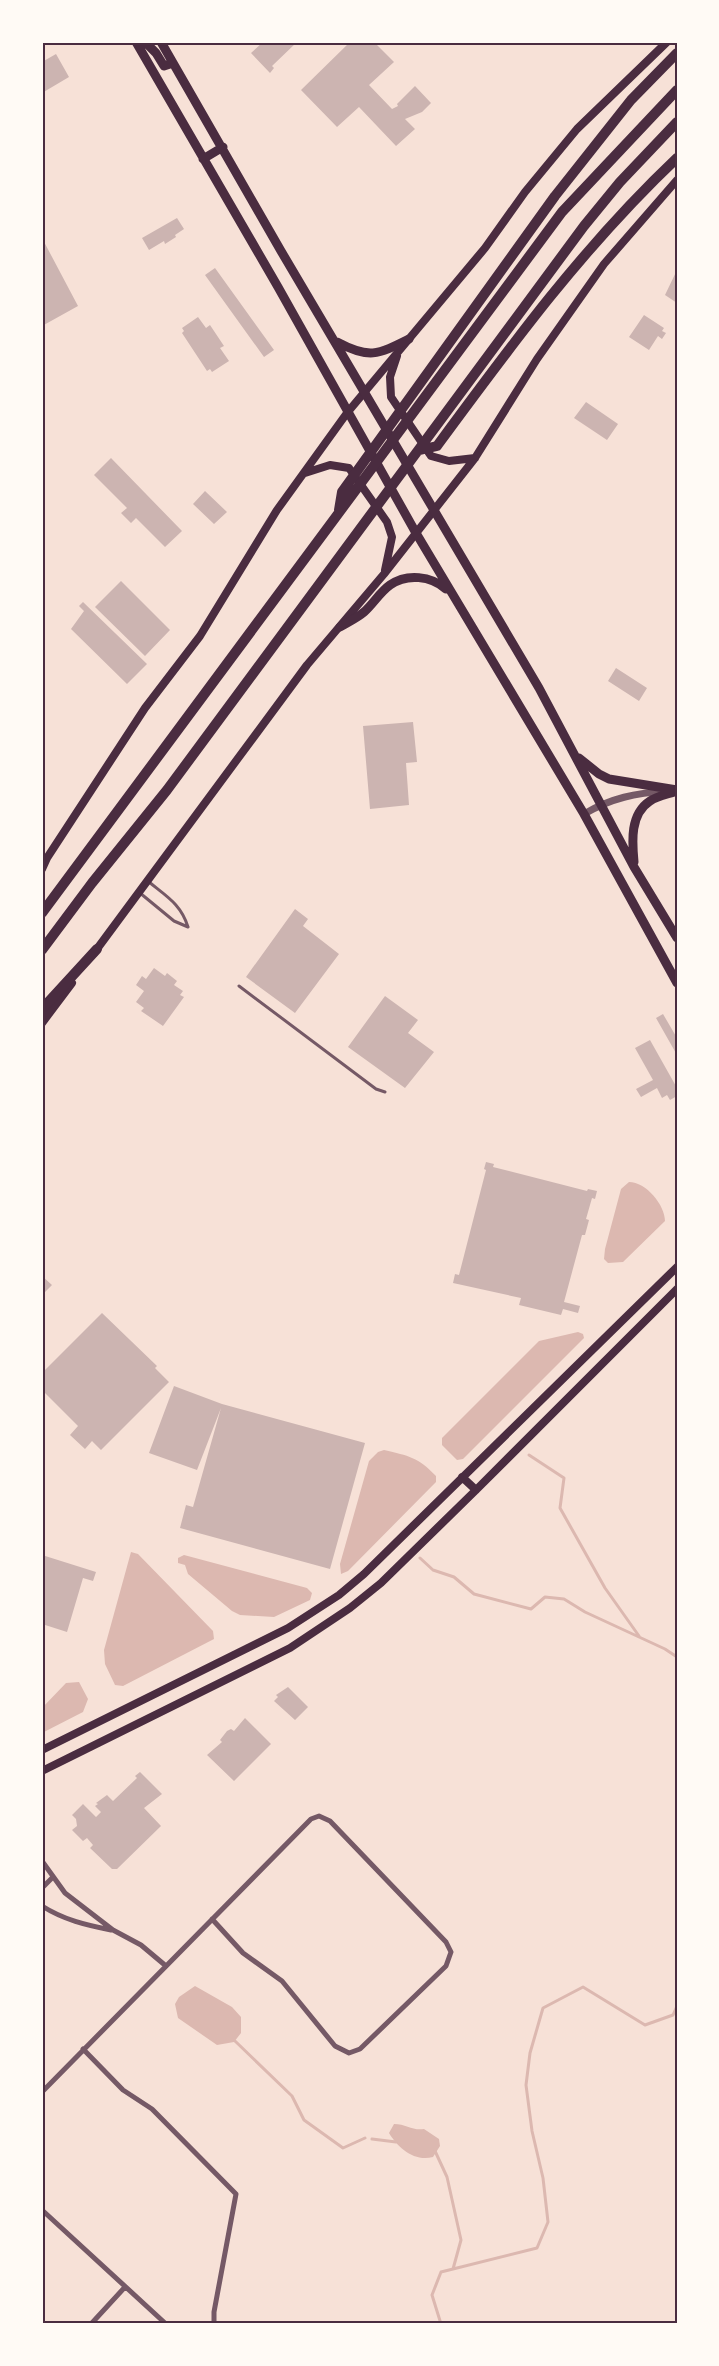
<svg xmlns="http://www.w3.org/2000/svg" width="719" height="2366" font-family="'PT Sans',sans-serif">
	<rect width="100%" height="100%" fill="#f7e1d7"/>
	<path fill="#dcb8b0" d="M 629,1182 C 646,1182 665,1205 665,1221 L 623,1262 L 608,1263 L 604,1259 L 605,1249 L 621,1189 Z
		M 578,1332 L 583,1334 L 584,1338 L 463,1459 L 457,1460 L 442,1445 L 442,1438 L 539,1341 Z
		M 384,1450 C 409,1456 418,1457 436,1476 L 436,1482 L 348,1571 L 341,1574 L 340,1564 L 369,1461 L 378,1452 Z
		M 131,1552 L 138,1554 L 213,1631 L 214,1639 L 123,1686 L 115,1685 L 105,1664 L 104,1650 Z
		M 184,1555 L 307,1588 L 312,1593 L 310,1600 L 274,1617 L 240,1615 L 232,1611 L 188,1574 L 185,1565 L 178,1563 L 178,1558 Z
		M 79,1682 L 88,1699 L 83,1712 L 42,1733 L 42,1708 L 66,1683 Z
		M 195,1986 L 232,2007 L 241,2017 L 241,2033 L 234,2042 L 217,2045 L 178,2018 L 175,2004 L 179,1997 Z
		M 394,2124 C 406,2124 413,2131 424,2129 L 439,2139 L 440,2146 L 433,2157 C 414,2162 398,2148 389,2133 Z"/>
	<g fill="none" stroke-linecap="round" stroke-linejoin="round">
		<path stroke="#dcb8b0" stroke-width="3" d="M 529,1455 L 564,1478 L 560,1508 L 605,1588 L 639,1636
			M 420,1558 L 433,1570 L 454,1577 L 474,1594 L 531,1609 L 545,1597 L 564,1599 L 585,1612 L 665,1649 L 677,1657
			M 235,2041 L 292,2096 L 304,2120 L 343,2148 L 365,2138
			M 372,2139 L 396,2142
			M 435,2151 L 447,2177 L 461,2240 L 453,2269
			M 441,2324 L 432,2295 L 441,2272 L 537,2248 L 548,2222 L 543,2178 L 532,2131 L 526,2085 L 530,2053 L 543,2008 L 583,1987 L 645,2025 L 673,2015 L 677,2006"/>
	</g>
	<path fill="#ccb4b1" d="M 263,42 L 297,42 L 272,66 L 274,68 L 270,73 L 251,53 Z
		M 350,42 L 374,42 L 394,62 L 369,85 L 392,109 L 398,106 L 397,104 L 415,86 L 431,103 L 422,112 L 405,119 L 415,129 L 396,146 L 359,107 L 337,127 L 301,90 Z
		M 56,54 L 69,77 L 42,93 L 42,62 Z
		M 177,218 L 184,229 L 175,235 L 176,237 L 165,244 L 164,241 L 149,250 L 142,238 Z
		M 42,238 L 78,306 L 42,326 Z
		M 215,268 L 274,350 L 264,357 L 205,275 Z
		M 677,270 L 677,303 L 665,295 Z
		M 644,315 L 664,328 L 662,331 L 666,333 L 662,339 L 658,336 L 649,350 L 629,337 Z
		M 198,317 L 206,328 L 210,325 L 224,346 L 220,348 L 229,361 L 212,372 L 210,369 L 207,371 L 182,333 L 184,331 L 182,328 Z
		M 586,402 L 618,424 L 607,440 L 574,418 Z
		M 111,458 L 182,531 L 165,547 L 136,518 L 131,523 L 121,513 L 127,508 L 94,475 Z
		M 205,491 L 227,512 L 214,524 L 193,504 Z
		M 121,581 L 170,630 L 145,656 L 95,607 Z
		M 83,602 L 147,664 L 127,684 L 71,629 L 84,611 L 79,606 Z
		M 616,668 L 647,688 L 639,701 L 608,681 Z
		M 413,722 L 417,762 L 406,763 L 409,805 L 370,809 L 363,726 Z
		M 295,909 L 308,919 L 303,926 L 339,954 L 295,1013 L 246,977 Z
		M 154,968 L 165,976 L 167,973 L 177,981 L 174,985 L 183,991 L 180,995 L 184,997 L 163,1026 L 141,1011 L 144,1008 L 136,1002 L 144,991 L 136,985 L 142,976 L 146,979 Z
		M 385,996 L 418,1020 L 408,1033 L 434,1052 L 405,1088 L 348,1047 Z
		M 663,1014 L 677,1038 L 677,1055 L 656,1018 Z
		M 650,1040 L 677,1088 L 677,1096 L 670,1100 L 667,1095 L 662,1098 L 657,1088 L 641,1097 L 636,1089 L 653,1080 L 635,1048 Z
		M 486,1162 L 494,1164 L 493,1167 L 587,1191 L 588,1189 L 597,1191 L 595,1199 L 592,1198 L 586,1219 L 589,1220 L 585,1235 L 582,1235 L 564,1302 L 580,1306 L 578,1313 L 563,1309 L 561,1315 L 519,1305 L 521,1298 L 453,1283 L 455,1274 L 459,1275 L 486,1170 L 484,1169 Z
		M 42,1276 L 52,1285 L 42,1295 Z
		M 102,1313 L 157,1366 L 155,1368 L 169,1382 L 101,1450 L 92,1441 L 85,1449 L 70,1435 L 78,1426 L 42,1390 L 42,1373 Z
		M 174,1386 L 222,1404 L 365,1443 L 330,1569 L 180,1528 L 186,1505 L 193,1507 L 221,1408 L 197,1470 L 149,1453 Z
		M 42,1555 L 96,1572 L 93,1581 L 83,1578 L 67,1632 L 42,1624 Z
		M 288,1687 L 308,1707 L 295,1720 L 274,1701 L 278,1697 L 276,1695 Z
		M 245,1718 L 271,1744 L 234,1781 L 207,1755 L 222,1742 L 220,1740 L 227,1731 L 231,1729 L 234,1731 Z
		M 140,1772 L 162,1794 L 144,1808 L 161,1826 L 117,1869 L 112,1869 L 90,1848 L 93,1845 L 87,1838 L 83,1841 L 72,1830 L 77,1826 L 76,1819 L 72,1815 L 83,1804 L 96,1817 L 101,1812 L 95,1806 L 98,1804 L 96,1803 L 107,1795 L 113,1801 L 137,1778 L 135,1776 Z"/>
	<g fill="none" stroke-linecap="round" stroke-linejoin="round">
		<path stroke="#755966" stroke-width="3" d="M 149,882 C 166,896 181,904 188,927
			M 140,893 L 174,921 L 188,927
			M 239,986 L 376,1089 L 385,1092"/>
		<path stroke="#755966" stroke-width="5" d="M 42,1861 L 65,1893 L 113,1930 L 141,1945 L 166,1966
			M 42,1888 L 52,1878
			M 42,1906 C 64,1920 86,1925 111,1930
			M 83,2049 L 123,2090 L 152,2109 L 236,2194 L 214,2312 L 214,2324
			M 42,2092 L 311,1819 L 319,1816 L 330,1821 L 446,1942 L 451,1952 L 446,1966 L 360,2049 L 349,2053 L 335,2046 L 282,1981 L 243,1953 L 212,1919
			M 42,2210 L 166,2324
			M 91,2324 L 125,2287"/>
		<path stroke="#755966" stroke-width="7" d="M 584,814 C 611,798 636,793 667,791"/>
		<path stroke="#4a2c40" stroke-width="8" d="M 397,356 L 390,377 L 391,397 L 431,456 L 449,461 L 475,458
			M 305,473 L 330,465 L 349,468 L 387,522 L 392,537 L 385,570
			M 42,869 L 47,858 L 145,708 L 200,636 L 277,510 L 347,413 L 485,248 L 525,192 L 577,129 L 667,42
			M 94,953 L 307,665 L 384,574 L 475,458 L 537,359 L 604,264 L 677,180
			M 42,1023 L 72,983
			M 462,1477 L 476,1490
			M 42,1750 L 288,1628 L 339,1595 L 364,1574 L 677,1267
			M 42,1771 L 290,1648 L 350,1608 L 381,1583 L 476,1490 L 677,1289"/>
		<path stroke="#4a2c40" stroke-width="9" d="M 136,42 L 278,287 L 416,533 L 584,814 L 677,983
			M 145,42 L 156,53 L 164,66 L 173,63
			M 161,42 L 281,251 L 539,688 L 634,867 L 677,938
			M 203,159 L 223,147
			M 337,342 C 369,359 377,355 409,339
			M 340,627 C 348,622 357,618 364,612 C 373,604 380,592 390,585 C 407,573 431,576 446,589
			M 579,758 L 599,774 L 609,779 L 677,790
			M 634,862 C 632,841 630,814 650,801 C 657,796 669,794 677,791"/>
		<path stroke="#4a2c40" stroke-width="10" d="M 420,450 L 437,446 C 512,344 584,246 677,158
			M 339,510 L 342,492 L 555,196 L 631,100 L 677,53
			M 42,913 L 562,212 L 677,90
			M 42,950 L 92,883 L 167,790 L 584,226 L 620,182 L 677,122
			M 42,1009 L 97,949"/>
	</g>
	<rect width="719" height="2366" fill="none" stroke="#fffaf5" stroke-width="87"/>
	<rect x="44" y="44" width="632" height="2278" fill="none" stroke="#4a2c40" stroke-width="2"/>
</svg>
